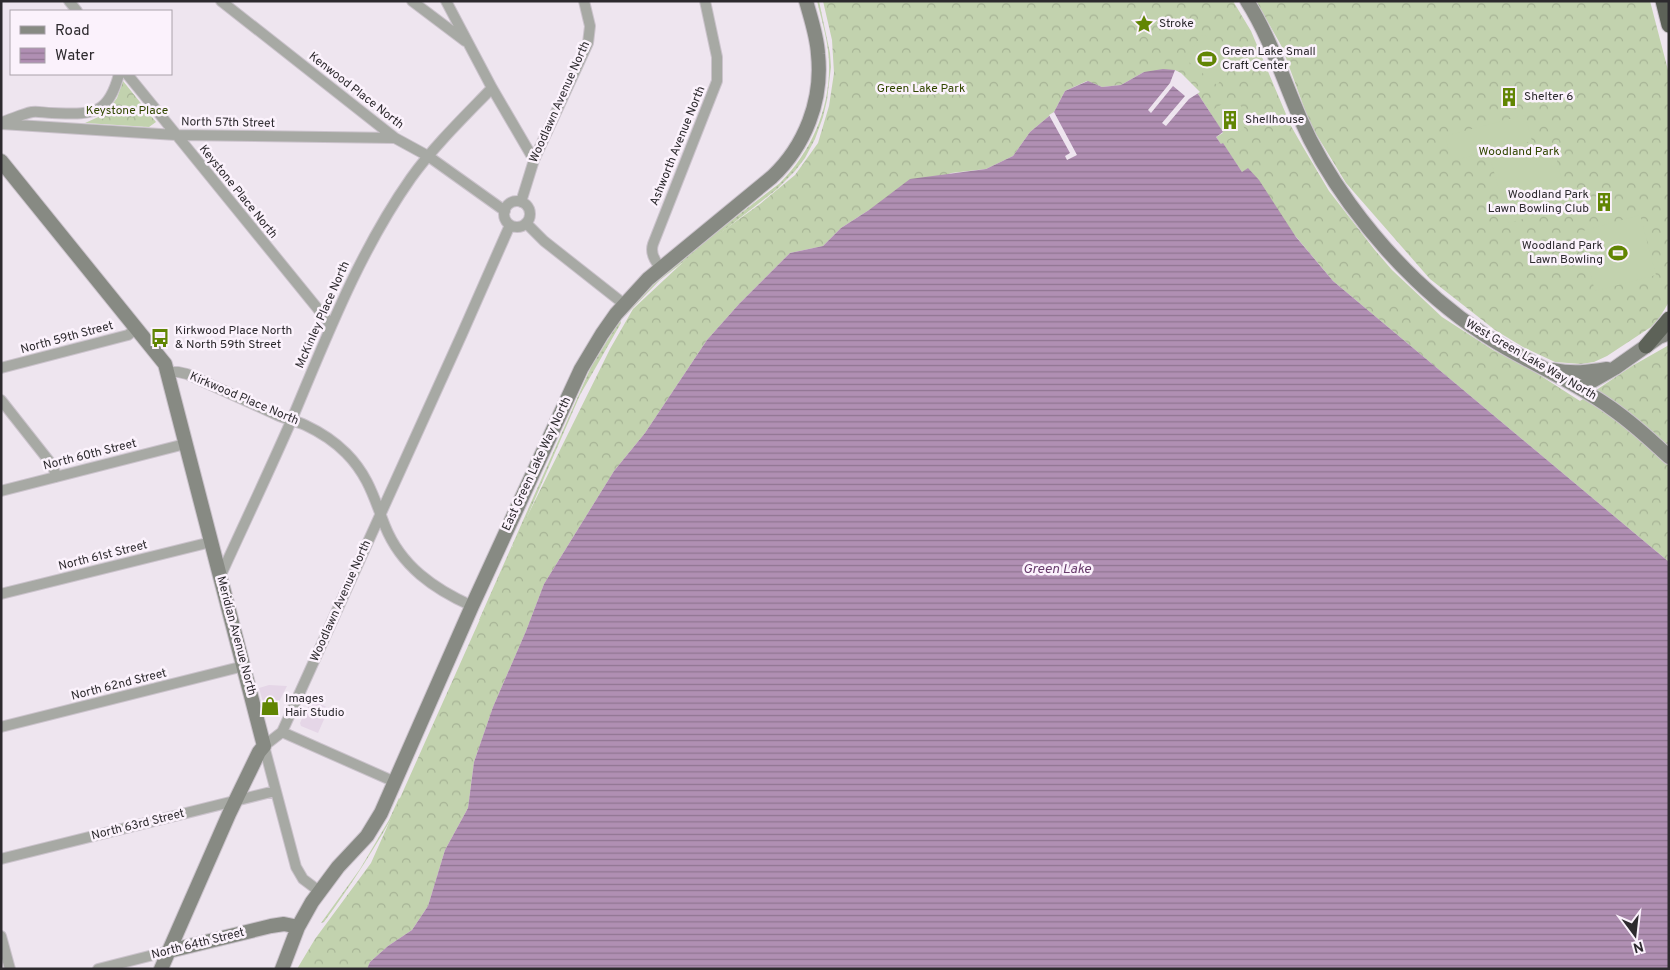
<svg xmlns="http://www.w3.org/2000/svg" width="1670" height="970" font-family="Overpass,sans-serif">
	<defs>
		<pattern id="grass-dots" width="8" height="8" patternUnits="userSpaceOnUse" patternTransform="scale(1.25)"><rect width="8" height="8" fill="#c2d2ae"/><path d="M2 2h.1M6 6h.1" fill="none" stroke="#a7b496" stroke-width="1.8" stroke-linecap="round"/></pattern>
		<pattern id="forest-crowns" width="20" height="18" patternUnits="userSpaceOnUse" patternTransform="scale(1.25)"><rect width="20" height="18" fill="#c2d2ae"/><path d="M2 6a3 3 0 1 1 6 0M12 15a3 3 0 1 1 6 0" fill="none" stroke="#a7b496"/></pattern>
		<pattern id="water-rules" width="6" height="5" patternUnits="userSpaceOnUse" patternTransform="scale(1.25)"><rect width="6" height="5" fill="#b08fb3"/><path d="M0 2.5h6" fill="none" stroke="#907592"/></pattern>
	</defs>
	<rect width="100%" height="100%" fill="#eee5ef"/>
	<path fill="#e5d6e7" d="M 269,685 L 287,686 L 277,706 L 265,709 L 259,688 Z
		M 311,700 L 329,708 L 318,733 L 301,726 L 300,723 Z"/>
	<path fill="url(#grass-dots)" d="M 817,1 L 819,1 L 830,53 L 831,67 L 827,100 L 823,117 L 815,139 L 805,158 L 795,171 L 776,190 L 660,280 L 625,316 L 628,310 L 667,270 L 780,183 C 815,148 834,99 828,50 C 826,34 821,17 817,1 Z
		M 620,320 L 621,323 L 580,395 L 515,545 L 512,546 L 513,549 L 480,620 L 479,620 L 591,367 Z
		M 399,798 L 401,800 L 400,803 C 377,845 352,884 324,922 L 321,923 L 360,869 L 389,820 Z"/>
	<path fill="url(#forest-crowns)" d="M 823,1 L 1233,1 L 1251,31 L 1291,126 L 1303,147 L 1329,191 L 1374,249 L 1392,270 L 1442,317 L 1493,350 L 1527,367 L 1580,401 L 1632,366 L 1669,345 L 1669,562 L 1333,281 L 1242,172 L 1223,144 L 1221,144 L 1223,132 L 1198,94 L 1144,72 L 1121,85 L 1102,87 L 1087,81 L 1065,91 L 1054,112 L 1030,132 L 1013,156 L 986,169 L 951,173 L 869,210 L 841,228 L 823,246 L 790,253 L 739,304 L 707,340 L 645,433 L 614,471 L 544,584 L 526,631 L 493,707 L 474,762 L 468,808 L 445,850 L 428,906 L 412,930 L 388,946 L 370,962 L 367,969 L 297,969 L 315,939 L 371,863 L 514,543 L 610,349 L 633,309 L 695,251 L 760,204 L 795,175 L 818,143 L 829,106 L 834,73 L 832,40 Z
		M 1256,1 L 1650,1 L 1669,74 L 1669,302 L 1658,320 L 1651,327 L 1607,356 L 1594,362 L 1581,364 L 1555,362 L 1523,347 L 1495,330 L 1430,279 L 1346,183 L 1310,124 L 1282,47 Z
		M 123,81 L 156,122 L 149,127 L 85,123 L 105,114 L 117,98 Z"/>
	<path fill="#c2d2ae" d="M 1203,34 L 1230,57 L 1227,61 L 1233,66 L 1217,85 L 1184,58 Z
		M 1236,99 L 1249,118 L 1241,123 L 1245,129 L 1221,144 L 1216,137 L 1223,133 L 1210,112 L 1225,102 L 1227,106 Z
		M 1525,115 L 1532,141 L 1451,161 L 1445,136 Z
		M 1553,145 L 1569,207 L 1508,223 L 1491,161 Z
		M 1640,215 L 1656,275 L 1595,291 L 1579,232 Z"/>
	<path fill="url(#water-rules)" d="M 1163,69 L 1175,70 L 1198,94 L 1223,132 L 1216,137 L 1221,144 L 1223,143 L 1242,172 L 1248,168 L 1259,180 L 1296,237 L 1333,281 L 1669,562 L 1669,969 L 367,969 L 370,962 L 388,946 L 412,930 L 428,906 L 445,850 L 468,808 L 474,762 L 493,707 L 526,631 L 544,584 L 614,471 L 645,433 L 707,340 L 739,304 L 790,253 L 823,246 L 841,228 L 869,210 L 910,179 L 986,169 L 1013,156 L 1030,132 L 1054,112 L 1065,91 L 1088,81 L 1102,87 L 1121,85 L 1144,72 Z"/>
	<path fill="#eee5ef" d="M 1175,70 L 1181,73 L 1200,92 L 1189,99 L 1166,126 L 1162,123 L 1185,96 L 1173,86 L 1151,113 L 1148,110 L 1170,83 Z
		M 1054,112 L 1077,155 L 1067,160 L 1065,156 L 1070,153 L 1049,115 Z"/>
	<g fill="none" stroke-linecap="round" stroke-linejoin="round">
		<g stroke="#cbc3cc" stroke-width="12">
			<path id="street" d="M 69,1 L 77,11
				M 221,1 L 395,138 L 428,156 L 505,211
				M 412,1 L 465,41
				M 446,1 L 492,88 L 534,160
				M 127,74 L 331,325
				M 2,122 C 12,119 22,114 32,112 C 38,111 45,113 52,113 C 91,114 108,117 119,74
				M 1,124 L 176,135 L 395,138
				M504 214a13 13 0 1 1 26 0a13 13 0 1 1-26 0Z
				M 521,202 L 534,160 L 588,43 L 590,26 L 584,1
				M 526,223 L 544,241 L 624,304
				M 660,267 C 654,260 650,253 653,244 L 717,81 L 717,57 L 705,1
				M 1,368 L 128,335 L 137,328
				M 168,372 L 178,372 L 187,374 C 217,388 247,401 277,415 C 286,419 296,421 305,425 C 320,432 334,441 346,453 C 368,475 374,498 385,526 C 401,566 434,589 472,606
				M 1,400 L 53,466 L 56,477
				M 1,491 L 185,444
				M 220,577 C 244,524 269,472 292,419 C 327,336 359,252 411,178 C 434,146 464,117 492,88
				M 1,594 L 211,542
				M 1,727 L 244,666
				M 282,732 L 395,782
				M 1,859 L 275,791
				M 319,891 L 303,879 L 296,867 L 264,746 L 282,732 L 462,334 L 510,225
				M 1,936 L 10,969
				M 98,969 L 169,951"/>
		</g>
		<g stroke="#cbc3cc" stroke-width="16">
			<path id="secondary" d="M 1247,1 C 1270,37 1283,79 1300,118 C 1325,176 1370,236 1416,280 C 1443,306 1473,329 1506,348 C 1541,368 1578,384 1611,408 C 1631,422 1651,440 1669,457
				M 1,161 L 165,364 L 264,746 L 259,752 L 229,814 L 161,969
				M 1554,370 C 1572,374 1589,372 1607,369
				M 1580,388 L 1615,368 L 1659,337 L 1669,333
				M 169,951 L 271,926 L 284,924 L 298,927
				M 282,969 L 298,927 L 312,902 L 338,867 L 367,836 L 381,813 L 472,606 L 581,369 L 602,334 L 616,314 L 648,279 L 772,177 C 805,146 823,100 818,54 C 817,36 811,19 806,1"/>
		</g>
		<g stroke="#cbc3cc" stroke-width="17">
			<path id="highway" d="M 1663,1 L 1669,25
				M 1646,346 L 1669,319"/>
		</g>
		<use href="#street" stroke="#a7a9a4" stroke-width="10"/>
		<use href="#secondary" stroke="#878a83" stroke-width="14"/>
		<use href="#highway" stroke="#5d6258" stroke-width="15"/>
	</g>
	<defs>
		<g id="sight-bare" transform="scale(1.5)"><path d="M0-6L1.8-2.2L6-1.7L2.9 1.2L3.7 5.4L0 3.3L-3.7 5.4L-2.9 1.2L-6-1.7L-1.8-2.2Z" fill="#618503" stroke="#fbf2fc" stroke-width="2.5" paint-order="stroke"/></g>
		<g id="stadium-bare" transform="scale(1.5)"><path d="M0-5a6.5 5 0 1 0 0 10a6.5 5 0 1 0 0-10ZM-3.5-1.8h7v3.6h-7Z" fill="#618503" stroke="#fbf2fc" stroke-width="2.5" paint-order="stroke"/></g>
		<g id="building-bare" transform="scale(1.5)"><path d="M-4-6H4V6H1V3H-1V6H-4ZM-2.5-4.3h1.7v1.8h-1.7ZM.8-4.3h1.7v1.8H.8ZM-2.5-1h1.7V.8h-1.7ZM.8-1h1.7V.8H.8Z" fill="#618503" stroke="#fbf2fc" stroke-width="2.5" paint-order="stroke"/></g>
		<g id="bus-bare" transform="scale(1.5)"><path d="M-5-6H5V4H4V6H2V4H-2V6H-4V4H-5ZM-3.5-4V0h7V-4ZM-3.5 1.2v1.5H-2V1.2ZM2 1.2v1.5H3.5V1.2Z" fill="#618503" stroke="#fbf2fc" stroke-width="2.5" paint-order="stroke"/></g>
		<g id="shop-bare" transform="scale(1.5)"><path d="M-5-2.5h2.3a2.7 3.5 0 0 1 5.4 0H5L5.5 6h-11ZM-1.5-2.5h3a1.5 2.3 0 0 0-3 0Z" fill="#618503" stroke="#fbf2fc" stroke-width="2.5" paint-order="stroke"/></g>
	</defs>
	<g fill-rule="evenodd">
		<use href="#sight-bare" x="1144" y="24"/>
		<use href="#stadium-bare" x="1207" y="59"/>
		<use href="#building-bare" x="1509" y="97"/>
		<use href="#building-bare" x="1230" y="120"/>
		<use href="#building-bare" x="1604" y="202"/>
		<use href="#stadium-bare" x="1618" y="253"/>
		<use href="#bus-bare" x="160" y="338"/>
		<use href="#shop-bare" x="270" y="706"/>
	</g>
	<g text-anchor="middle" dominant-baseline="central" stroke-width="5" stroke-linejoin="round" paint-order="stroke">
		<g font-size="12" fill="#2d2a2e" stroke="#fbf2fc" text-anchor="start">
			<text x="1159" y="24">Stroke</text>
			<text x="1222" y="52">Green Lake Small<tspan x="1222" dy="14">Craft Center</tspan></text>
			<text x="1524" y="97">Shelter 6</text>
			<text x="1245" y="120">Shellhouse</text>
			<text x="1589" y="195" text-anchor="end">Woodland Park<tspan x="1589" dy="14">Lawn Bowling Club</tspan></text>
			<text x="1603" y="246" text-anchor="end">Woodland Park<tspan x="1603" dy="14">Lawn Bowling</tspan></text>
			<text x="175" y="331">Kirkwood Place North<tspan x="175" dy="14">&amp; North 59th Street</tspan></text>
			<text x="285" y="699">Images<tspan x="285" dy="14">Hair Studio</tspan></text>
		</g>
		<g font-size="12" fill="#324700" stroke="#fbf2fc">
			<text x="921" y="89">Green Lake Park</text>
			<text x="127" y="111">Keystone Place</text>
			<text x="1519" y="152">Woodland Park</text>
		</g>
		<g font-size="12" fill="#2d2a2e" stroke="#fbf2fc">
			<text transform="translate(356 91) rotate(38)">Kenwood Place North</text>
			<text transform="translate(560 102) rotate(-66)">Woodlawn Avenue North</text>
			<text transform="translate(228 123) rotate(1)">North 57th Street</text>
			<text transform="translate(678 146) rotate(-68)">Ashworth Avenue North</text>
			<text transform="translate(238 192) rotate(51)">Keystone Place North</text>
			<text transform="translate(323 315) rotate(-66)">McKinley Place North</text>
			<text transform="translate(67 338) rotate(-15)">North 59th Street</text>
			<text transform="translate(1531 360) rotate(30)">West Green Lake Way North</text>
			<text transform="translate(244 399) rotate(23)">Kirkwood Place North</text>
			<text transform="translate(90 455) rotate(-14)">North 60th Street</text>
			<text transform="translate(537 464) rotate(-65)">East Green Lake Way North</text>
			<text transform="translate(103 556) rotate(-14)">North 61st Street</text>
			<text transform="translate(341 601) rotate(-66)">Woodlawn Avenue North</text>
			<text transform="translate(236 636) rotate(75)">Meridian Avenue North</text>
			<text transform="translate(119 685) rotate(-14)">North 62nd Street</text>
			<text transform="translate(138 825) rotate(-14)">North 63rd Street</text>
			<text transform="translate(198 944) rotate(-14)">North 64th Street</text>
		</g>
		<g font-size="14" font-style="italic" fill="#6a3e6e" stroke="#fbf2fc">
			<text x="1057" y="569">Green Lake</text>
		</g>
	</g>
	<rect width="1670" height="970" fill="none" stroke="#2d2a2e" stroke-width="5"/>
	<rect x="10" y="10" width="162" height="65" fill="#fbf2fc" stroke="#a9a2aa"/>
	<rect x="20" y="26" width="25" height="8" fill="#878a83" stroke="#a9a2aa"/>
	<text x="55" y="35" font-size="15" fill="#2d2a2e">Road</text>
	<rect x="20" y="48" width="25" height="15" fill="url(#water-rules)" stroke="#a9a2aa"/>
	<text x="55" y="60" font-size="15" fill="#2d2a2e">Water</text>
	<g transform="translate(1635 935) rotate(165)" stroke="#fbf2fc" stroke-width="4" paint-order="stroke">
	<path d="M0-4L9 19L0 12L-9 19Z" fill="#2d2a2e"/>
	<text y="-8" font-size="14" font-weight="bold" text-anchor="middle" fill="#2d2a2e">N</text>
	</g>
</svg>
